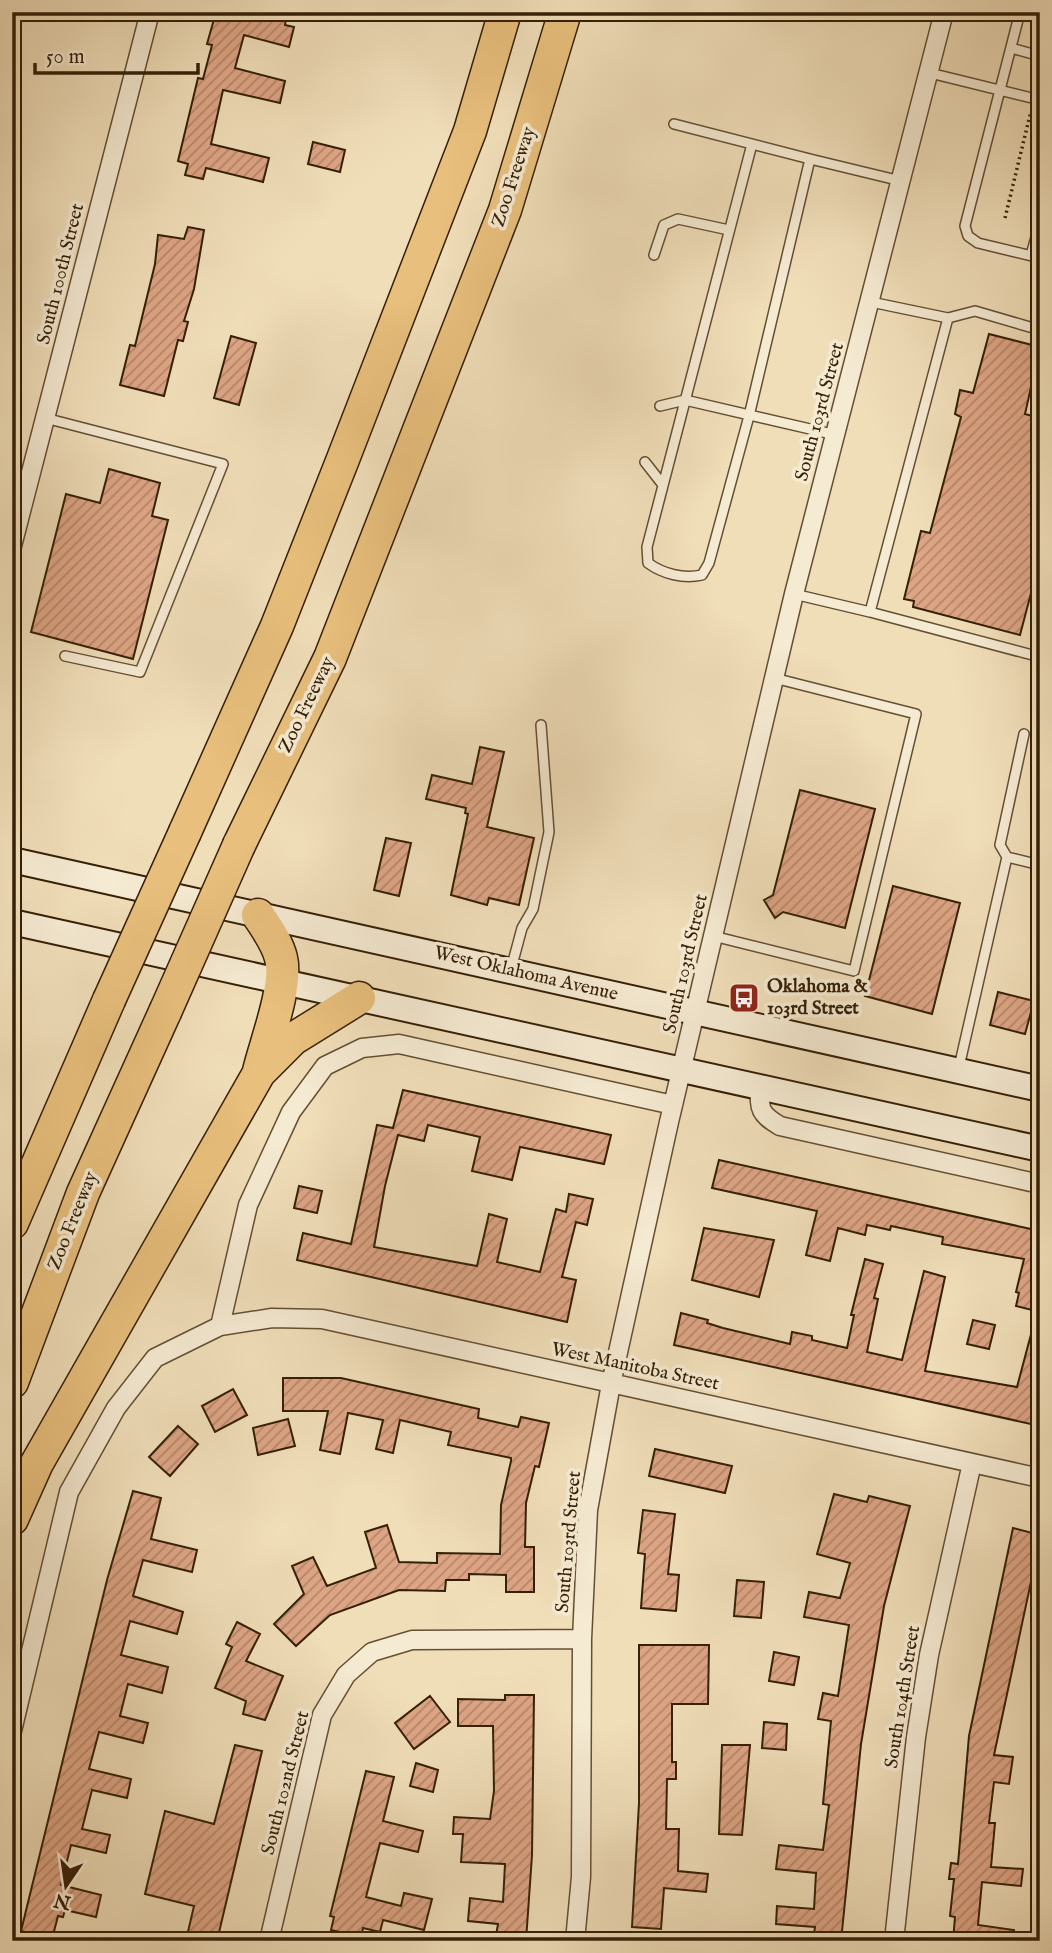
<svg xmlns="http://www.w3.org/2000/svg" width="1052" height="1953" font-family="'IM FELL English',serif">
	<defs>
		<pattern id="building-hatch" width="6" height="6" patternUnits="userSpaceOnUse" patternTransform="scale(1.75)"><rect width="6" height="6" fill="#dea585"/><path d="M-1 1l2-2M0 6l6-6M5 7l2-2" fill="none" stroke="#b5866b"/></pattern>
	</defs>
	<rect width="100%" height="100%" fill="#f0deb9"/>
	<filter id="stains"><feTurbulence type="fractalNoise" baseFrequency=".00286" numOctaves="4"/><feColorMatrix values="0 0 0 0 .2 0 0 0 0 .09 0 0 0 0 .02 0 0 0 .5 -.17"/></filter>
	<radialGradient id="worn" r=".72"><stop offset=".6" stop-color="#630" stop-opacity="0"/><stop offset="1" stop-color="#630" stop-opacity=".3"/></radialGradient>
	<path fill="url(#building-hatch)" stroke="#351f06" stroke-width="2" d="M 216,12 L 287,12 L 285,25 L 294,27 L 289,47 L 244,35 L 235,68 L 285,81 L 280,103 L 223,90 L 211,144 L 269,158 L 263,182 L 206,168 L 203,179 L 185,175 L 188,164 L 178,161 L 198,78 L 203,79 L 212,45 L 207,44 Z
		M 313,142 L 345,150 L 340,172 L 308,164 Z
		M 188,227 L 204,230 L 194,289 L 184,321 L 188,322 L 183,341 L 178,340 L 164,396 L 120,385 L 130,345 L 135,346 L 155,264 L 158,235 L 184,239 Z
		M 989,334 L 1040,347 L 1025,414 L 1040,418 L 1040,559 L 1020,635 L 913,607 L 914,601 L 904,599 L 921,531 L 930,533 L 961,417 L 955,414 L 960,390 L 973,393 Z
		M 231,336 L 256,343 L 239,405 L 214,398 Z
		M 109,469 L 160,483 L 152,516 L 168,520 L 133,659 L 31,632 L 66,494 L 100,503 Z
		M 480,747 L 504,752 L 487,827 L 534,838 L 519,905 L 489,898 L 487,905 L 451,895 L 468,814 L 465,813 L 466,808 L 426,799 L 432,775 L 472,784 Z
		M 800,790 L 875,809 L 845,928 L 783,912 L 775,918 L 764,900 L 773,895 Z
		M 386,838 L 411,843 L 399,896 L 374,890 Z
		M 893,886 L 960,903 L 932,1014 L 865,996 Z
		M 998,992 L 1034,1001 L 1025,1034 L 990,1025 Z
		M 403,1090 L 611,1135 L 604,1164 L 520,1147 L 512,1180 L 472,1171 L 480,1137 L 428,1125 L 424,1141 L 398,1135 L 385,1186 L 374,1247 L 477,1266 L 489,1214 L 507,1219 L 497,1262 L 540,1272 L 556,1209 L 566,1212 L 569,1194 L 593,1199 L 587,1225 L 576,1222 L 562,1277 L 576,1280 L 567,1322 L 297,1260 L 303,1233 L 351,1244 L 377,1125 L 393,1128 Z
		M 719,1160 L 1031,1229 L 1033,1220 L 1040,1221 L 1040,1312 L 1016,1306 L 1019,1293 L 1016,1292 L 1024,1259 L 942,1244 L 943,1237 L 891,1226 L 890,1230 L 867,1225 L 865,1235 L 838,1228 L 830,1261 L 806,1255 L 817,1211 L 712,1188 Z
		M 299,1186 L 322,1191 L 317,1213 L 294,1208 Z
		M 704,1228 L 774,1240 L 759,1297 L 692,1280 Z
		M 865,1259 L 883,1264 L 874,1298 L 878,1299 L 867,1352 L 902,1360 L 924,1271 L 945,1277 L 925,1371 L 1017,1387 L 1034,1323 L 1040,1323 L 1040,1426 L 674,1345 L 681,1313 L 708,1320 L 707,1323 L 723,1328 L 790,1344 L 792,1332 L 812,1336 L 812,1340 L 847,1348 L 854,1315 L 851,1315 Z
		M 973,1320 L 995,1325 L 989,1349 L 967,1344 Z
		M 283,1378 L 341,1378 L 479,1409 L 478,1418 L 518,1427 L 521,1417 L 549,1423 L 539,1467 L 535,1466 L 526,1503 L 525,1547 L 534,1547 L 534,1592 L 506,1592 L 506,1575 L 469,1574 L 469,1580 L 446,1580 L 445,1591 L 399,1590 L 330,1615 L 296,1646 L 274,1624 L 304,1594 L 292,1566 L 313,1557 L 327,1586 L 376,1568 L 365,1532 L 387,1525 L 399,1562 L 437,1563 L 437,1553 L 500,1554 L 501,1505 L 511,1461 L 511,1458 L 448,1445 L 451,1432 L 400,1420 L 393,1453 L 376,1449 L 383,1420 L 348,1413 L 340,1454 L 320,1450 L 328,1411 L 283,1411 Z
		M 233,1389 L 247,1415 L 215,1432 L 202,1406 Z
		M 288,1419 L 295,1446 L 258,1455 L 253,1428 Z
		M 178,1426 L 198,1444 L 170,1476 L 149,1457 Z
		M 655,1449 L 732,1466 L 725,1493 L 649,1476 Z
		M 133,1491 L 161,1498 L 151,1539 L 197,1550 L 192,1572 L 143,1560 L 133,1596 L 183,1612 L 177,1634 L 130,1621 L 121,1655 L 168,1667 L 162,1693 L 128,1684 L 120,1716 L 148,1723 L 143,1743 L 99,1732 L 89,1769 L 131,1779 L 127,1798 L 92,1790 L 82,1829 L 110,1835 L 106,1853 L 71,1845 L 61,1885 L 101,1895 L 96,1917 L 65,1910 L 63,1917 L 58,1916 L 52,1939 L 21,1931 L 107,1580 Z
		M 834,1494 L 867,1502 L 869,1496 L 910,1506 L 884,1606 L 861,1744 L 841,1941 L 813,1941 L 815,1927 L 776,1924 L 777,1906 L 814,1909 L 816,1873 L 776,1869 L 779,1845 L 823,1850 L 829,1805 L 823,1804 L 831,1721 L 818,1719 L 823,1693 L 838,1696 L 849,1625 L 804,1617 L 809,1592 L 840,1598 L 850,1563 L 817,1554 Z
		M 643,1510 L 675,1514 L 668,1574 L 679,1575 L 676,1611 L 641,1608 L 645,1554 L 638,1553 Z
		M 1013,1528 L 1040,1535 L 1040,1564 L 1035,1563 L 994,1755 L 1013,1757 L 1009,1784 L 994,1782 L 989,1823 L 995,1823 L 991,1867 L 1023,1869 L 1021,1886 L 982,1882 L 978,1925 L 1014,1930 L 1013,1941 L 953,1941 L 955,1917 L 950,1916 L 954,1879 L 949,1879 L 951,1863 L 958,1864 L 969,1736 Z
		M 737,1580 L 764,1582 L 761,1618 L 734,1616 Z
		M 237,1622 L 260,1634 L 246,1661 L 283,1676 L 265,1720 L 243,1714 L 246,1701 L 215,1688 L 232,1647 L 226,1644 Z
		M 639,1645 L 709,1645 L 708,1704 L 672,1704 L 672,1762 L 676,1762 L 676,1779 L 667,1779 L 666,1829 L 679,1829 L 678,1871 L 708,1874 L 706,1892 L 664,1888 L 661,1929 L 632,1927 L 639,1803 Z
		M 774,1652 L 799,1657 L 794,1685 L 769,1681 Z
		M 505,1695 L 534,1695 L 532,1855 L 526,1941 L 495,1941 L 498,1924 L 468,1921 L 470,1898 L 503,1902 L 505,1864 L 461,1862 L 463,1834 L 453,1834 L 454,1817 L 490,1819 L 494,1791 L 493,1726 L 458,1726 L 458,1699 L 505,1700 Z
		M 430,1696 L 450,1722 L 414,1749 L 395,1723 Z
		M 764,1722 L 787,1724 L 786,1750 L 762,1748 Z
		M 235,1745 L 262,1751 L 217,1941 L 207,1941 L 187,1936 L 194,1906 L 145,1894 L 165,1811 L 214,1824 Z
		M 722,1745 L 750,1745 L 742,1835 L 719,1834 Z
		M 416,1763 L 438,1770 L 433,1792 L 410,1786 Z
		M 366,1771 L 394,1777 L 383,1821 L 423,1831 L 418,1852 L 380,1843 L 366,1897 L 401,1906 L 404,1893 L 432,1899 L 424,1930 L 383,1920 L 380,1932 L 363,1928 L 361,1937 L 331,1930 L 334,1917 L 330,1916 Z"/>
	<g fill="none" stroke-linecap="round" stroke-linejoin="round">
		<g stroke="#644f33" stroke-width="12">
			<path id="lane" d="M 1020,12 L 965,226 L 968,236 L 978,243 L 1040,258
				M 1011,48 L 1040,56
				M 930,73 L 1040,100
				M 674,124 L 810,159
				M 752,144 L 647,547 L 648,563 C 663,574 683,579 702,575 L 709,563 L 749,416 L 810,159 L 901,181
				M 654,255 L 664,225 L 678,219 L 729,230
				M 1031,255 L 1040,223
				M 948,318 L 975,311 L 1040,330
				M 660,406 L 685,400 L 836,435
				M 45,418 L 223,464 L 140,672 L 65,656
				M 645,462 L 663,485
				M 794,594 L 870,612 L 948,318 L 871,302
				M 870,612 L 1040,657
				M 1007,857 L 1000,845 L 1024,734
				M 713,936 L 854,971 L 916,714 L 774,678
				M 511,969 L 522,928 L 533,909 L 549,832 L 541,725
				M 959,1067 L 1007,857 L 1040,865"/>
		</g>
		<g stroke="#644f33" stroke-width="21">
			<path id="street" d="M 12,546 L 150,12
				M 760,1087 C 759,1110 760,1114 780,1126 L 1040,1184
				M 220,1326 L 272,1318 L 322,1319 L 1040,1478
				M 12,1731 L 69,1492 L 116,1408 L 155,1358 L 220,1326 L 248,1205 L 291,1112 L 325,1066 L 362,1048 L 399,1044 L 673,1105
				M 269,1941 L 322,1715 L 346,1675 L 372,1652 L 412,1640 L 582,1639
				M 575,1941 L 581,1877 L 582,1639 L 588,1510 L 611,1384 L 669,1122 L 794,594 L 944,12
				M 894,1941 L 916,1737 L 929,1655 L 972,1463"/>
		</g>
		<g stroke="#351f06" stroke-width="28">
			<path id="secondary" d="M 12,860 L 1040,1089
				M 12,922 L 1040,1149"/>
		</g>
		<g stroke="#351f06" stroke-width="35">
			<path id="highway" d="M 185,832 L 277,626 L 343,459 L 470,131 L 505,12
				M 239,845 L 330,658 L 505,210 L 565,12
				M 258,915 C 267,929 277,942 281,958 C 288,986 266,1042 259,1071
				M 12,1223 L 109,1000
				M 12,1382 L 83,1193 L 165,1012
				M 12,1519 L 37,1463 L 259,1073 L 293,1039 L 359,998"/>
		</g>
		<path stroke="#351f06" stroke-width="3.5" stroke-dasharray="2 3.5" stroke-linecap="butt" d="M 1005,218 L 1030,115 L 1027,114"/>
		<use href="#lane" stroke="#f5ead2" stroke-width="9"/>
		<use href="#street" stroke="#f5ead2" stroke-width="18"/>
		<use href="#secondary" stroke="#f5ead2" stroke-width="24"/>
		<use href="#highway" stroke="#e8bf7c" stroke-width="32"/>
		<g stroke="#351f06" stroke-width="35" stroke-linecap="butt">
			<path id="highway-bridge" d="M 109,1000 L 185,832
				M 165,1012 L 239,845"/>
		</g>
		<use href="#highway-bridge" stroke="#e8bf7c" stroke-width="32"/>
	</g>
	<defs>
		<g id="bus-square" transform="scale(1.575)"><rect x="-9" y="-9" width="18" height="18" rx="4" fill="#8f2418" stroke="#f5ead2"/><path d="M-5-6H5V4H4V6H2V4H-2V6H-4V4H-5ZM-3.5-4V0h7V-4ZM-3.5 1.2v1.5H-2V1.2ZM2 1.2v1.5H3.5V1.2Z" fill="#fff"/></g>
	</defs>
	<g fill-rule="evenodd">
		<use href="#bus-square" x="744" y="998"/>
	</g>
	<g text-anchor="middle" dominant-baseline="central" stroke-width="7" stroke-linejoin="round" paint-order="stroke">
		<g font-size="19" fill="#351f06" stroke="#f5ead2">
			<text transform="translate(514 177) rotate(-72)">Zoo Freeway</text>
			<text transform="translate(61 274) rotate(-76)">South 100th Street</text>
			<text transform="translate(820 412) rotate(-75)">South 103rd Street</text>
			<text transform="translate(307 705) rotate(-64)">Zoo Freeway</text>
			<text transform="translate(686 964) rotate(-77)">South 103rd Street</text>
			<text transform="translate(526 974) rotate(13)">West Oklahoma Avenue</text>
			<text transform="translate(73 1221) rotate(-68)">Zoo Freeway</text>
			<text transform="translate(635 1367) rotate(12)">West Manitoba Street</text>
			<text transform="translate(569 1542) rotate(-85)">South 103rd Street</text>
			<text transform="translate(903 1697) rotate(-81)">South 104th Street</text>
			<text transform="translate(286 1783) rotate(-76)">South 102nd Street</text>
		</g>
		<g font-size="19" font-weight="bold" fill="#351f06" stroke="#f5ead2" text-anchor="start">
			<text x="767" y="987">Oklahoma &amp;<tspan x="767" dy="22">103rd Street</tspan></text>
		</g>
	</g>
	<rect width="1052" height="1953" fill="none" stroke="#f0deb9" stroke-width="42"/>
	<rect x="14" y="14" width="1024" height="1925" fill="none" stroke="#351f06" stroke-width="3.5"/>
	<rect x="21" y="21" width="1010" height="1911" fill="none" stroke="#351f06" stroke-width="2"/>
	<g transform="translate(66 1886) rotate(193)" stroke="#f5ead2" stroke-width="5" paint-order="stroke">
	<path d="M0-5L12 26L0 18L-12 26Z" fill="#351f06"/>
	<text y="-10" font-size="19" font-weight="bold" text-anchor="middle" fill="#351f06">N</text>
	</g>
	<path d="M35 63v10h163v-10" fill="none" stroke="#351f06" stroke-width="3.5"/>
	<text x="46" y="63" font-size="21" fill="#351f06" stroke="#f5ead2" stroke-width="5" paint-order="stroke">50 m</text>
	<rect width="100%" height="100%" filter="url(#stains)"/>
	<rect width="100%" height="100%" fill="url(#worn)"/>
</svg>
